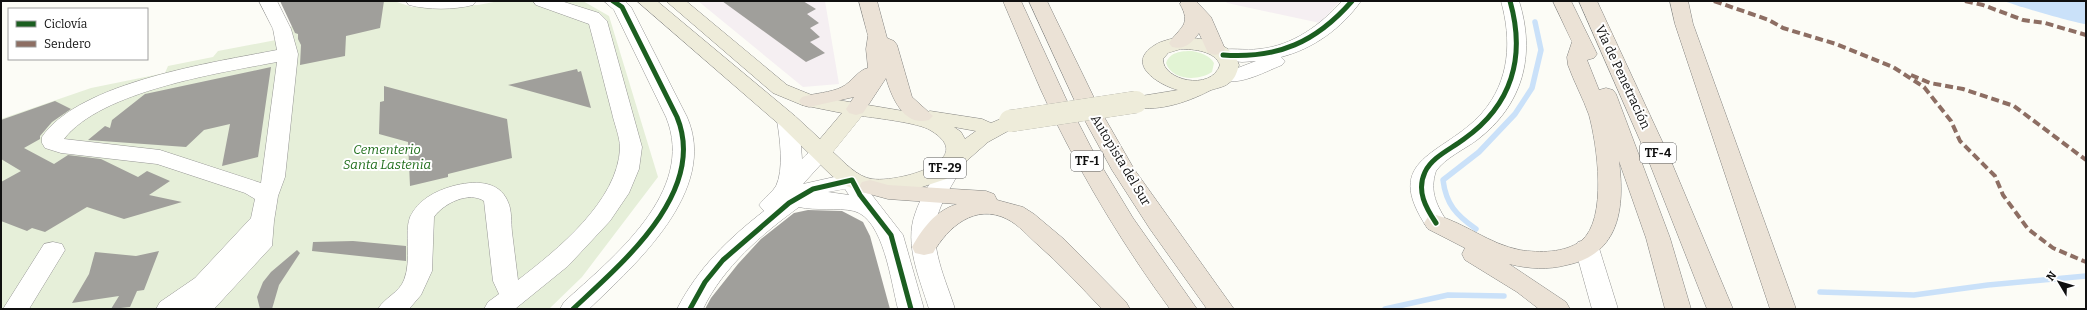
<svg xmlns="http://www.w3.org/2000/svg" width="2087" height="310" font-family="Bitter,serif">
	<rect width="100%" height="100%" fill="#fcfcf6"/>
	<path fill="#f5eff2" d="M 698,1 L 825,1 L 839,84 L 803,87 Z
		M 1225,1 L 1340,1 L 1320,23 L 1227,3 Z"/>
	<path fill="#e2f4d4" d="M 1192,51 C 1201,53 1209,55 1214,63 L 1212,72 C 1199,81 1172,81 1166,63 C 1170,52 1181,51 1192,51 Z"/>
	<path fill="#e6efd9" d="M 375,1 L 394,1 L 412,7 L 478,5 L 499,1 L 583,1 L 609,16 L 658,177 L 582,277 L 549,309 L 1,309 L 1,119 L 91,88 L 165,73 L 168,66 L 213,57 L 218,51 L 276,40 L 273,32 Z"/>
	<path fill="#cae1f9" d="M 2004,1 L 2086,1 L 2086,24 C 2082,25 2013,5 2004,1 Z"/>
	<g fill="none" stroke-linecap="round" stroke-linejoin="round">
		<path stroke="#cae1f9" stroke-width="5.5" d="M 1476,229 C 1456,215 1446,204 1443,180 L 1479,152 L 1515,114 L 1532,88 L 1541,50 L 1535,22
			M 1820,292 L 1914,295 L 1988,285 L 2086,276
			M 1385,309 L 1448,295 L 1504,296"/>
	</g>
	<path fill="#a09f9b" d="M 280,1 L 384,1 L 380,28 L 346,36 L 345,56 L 300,65 L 301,45 L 298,39 L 298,34 L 295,33 Z
		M 722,1 L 803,1 L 816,9 L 807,14 L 819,23 L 810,28 L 820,37 L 810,42 L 825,53 L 806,62 Z
		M 271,67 L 258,157 L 222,166 L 230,124 L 204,130 L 186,147 L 88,140 L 105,126 L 110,128 L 112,120 L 145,94 Z
		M 577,69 L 578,72 L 581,71 L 591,108 L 508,85 Z
		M 384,86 L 507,119 L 512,158 L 448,174 L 448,177 L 410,186 L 408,142 L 379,134 L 380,102 L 384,101 Z
		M 55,101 L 71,109 L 52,122 L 40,136 L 40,139 L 24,148 L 54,164 L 68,155 L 101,159 L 138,177 L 147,171 L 170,181 L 149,195 L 182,202 L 124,219 L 87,207 L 45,232 L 32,228 L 27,231 L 1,221 L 1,182 L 21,171 L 1,159 L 1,120 Z
		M 808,210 L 842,211 L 863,222 L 870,236 L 890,309 L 705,309 L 711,298 L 738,264 L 761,239 L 794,213 Z
		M 353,241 L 406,246 L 406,261 L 312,251 L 313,242 Z
		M 297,250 L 300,253 L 279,285 L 272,309 L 260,309 L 257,297 L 263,282 L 271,272 Z
		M 159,251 L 144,290 L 137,291 L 130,307 L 111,309 L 119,296 L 72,303 L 89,274 L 95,252 L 136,256 Z"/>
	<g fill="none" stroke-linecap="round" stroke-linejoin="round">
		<g stroke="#969694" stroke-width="1">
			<path id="minor" d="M 259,1 L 277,1 L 291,29 L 298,54 L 285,177 L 278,196 L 274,221 L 272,246 L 214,309 L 156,309 L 160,302 L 195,278 L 251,218 L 255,199 L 245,193 L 157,164 L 61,153 L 45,148 L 42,143 L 42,137 C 79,82 215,62 277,50 L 273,29 ZM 277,62 L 261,183 L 160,150 L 64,139 C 101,91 219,73 277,62 Z
				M 406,1 L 476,1 L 473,5 C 453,10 429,10 409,5 Z
				M 533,1 L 561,1 L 599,13 L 607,21 L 642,147 L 639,169 L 629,193 L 610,221 L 568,266 L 515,309 L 484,309 L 488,302 L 499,294 L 493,281 L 484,201 C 469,191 444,203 434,217 L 432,271 L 421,295 L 409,309 L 378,309 C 385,297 399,293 404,280 C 412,260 404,232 410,217 C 418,200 435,191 453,186 C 472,181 499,179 508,202 C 512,210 511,223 512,232 C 514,248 516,264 518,280 C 557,250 618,201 620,148 C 620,137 614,123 612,113 C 604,83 597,53 589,24 L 536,5 Z
				M 604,1 L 625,1 L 631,7 L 687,117 C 719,190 636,264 589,309 L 560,309 L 564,302 C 612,258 697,192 666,117 L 614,10 Z
				M 1342,1 L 1361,1 C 1342,28 1313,49 1281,57 L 1285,61 L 1282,65 C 1262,73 1240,86 1219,80 L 1216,76 L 1219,72 L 1235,69 L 1256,61 L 1242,62 L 1216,59 L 1213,55 L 1216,51 C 1230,47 1245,51 1259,49 C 1292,46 1321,25 1342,1 Z
				M 1501,1 L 1519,1 C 1536,55 1523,105 1477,140 C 1465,149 1445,158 1436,171 C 1429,192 1437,206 1448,223 L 1444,229 L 1436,231 L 1428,229 C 1379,157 1444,156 1482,113 C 1510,81 1512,40 1501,1 Z
				M 788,115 L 795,116 L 799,121 L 802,159 C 811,150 816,144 829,147 L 832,152 L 803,184 L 852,173 L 860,175 L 868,190 L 903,235 L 924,309 L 898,309 C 891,283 884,219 854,211 C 836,207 816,211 799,207 C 762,234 723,267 703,309 L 677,309 C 698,268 728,239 764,211 L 759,205 C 764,198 772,193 776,186 C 784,170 780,138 777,121 L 781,116 ZM 845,189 L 849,195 L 828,192 Z
				M 955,153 L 963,155 L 966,160 C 957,178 944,195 938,214 C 928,245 946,280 955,309 L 929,309 C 920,279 904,245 915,214 C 921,195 934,178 944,160 L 947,155 Z
				M 1587,240 L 1596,242 L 1599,248 L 1618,309 L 1592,309 L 1575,248 L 1578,242 Z
				M 53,242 L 62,244 L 65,250 L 29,309 L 3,309 L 44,244 Z"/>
		</g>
		<g stroke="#848481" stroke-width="1">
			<path id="major" d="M 637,1 L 657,1 L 795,116 L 820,139 L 842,113 L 802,105 L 773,93 L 666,1 L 686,1 L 787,85 L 814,96 L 921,114 L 930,111 L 982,119 L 991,123 L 1010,115 L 1017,116 L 1021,121 L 1017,126 L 988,142 L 946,179 L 907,192 L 870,194 L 862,192 L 844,185 L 831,175 L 781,126 ZM 862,116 C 876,118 919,123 930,130 C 981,160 898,183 872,179 C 857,177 844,162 833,152 ZM 954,127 L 976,131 L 965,139 L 961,132 Z
				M 1179,37 C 1201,38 1232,41 1239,65 C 1237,72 1235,79 1229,83 C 1223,88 1215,88 1209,91 C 1186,103 1155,113 1129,106 L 1126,102 L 1129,98 L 1178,90 C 1159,85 1124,64 1155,45 C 1161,41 1171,39 1179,37 ZM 1181,49 C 1194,49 1215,51 1220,65 C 1211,92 1162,80 1163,59 L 1168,53 Z"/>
		</g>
		<g stroke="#848481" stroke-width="1">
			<path id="highway" d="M 859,1 L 877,1 L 887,38 L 894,41 L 897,45 L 912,97 L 933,116 L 929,120 C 904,127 892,98 886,78 L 863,113 L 856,115 L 849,113 L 846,109 L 854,97 L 809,107 L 802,105 L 799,101 L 802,97 C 815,93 830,93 842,87 C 852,82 858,70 868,68 L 866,49 L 868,36 Z
				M 1003,1 L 1021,1 L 1067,101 L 1096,157 L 1133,218 L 1197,309 L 1170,309 C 1126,249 1087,185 1054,118 C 1035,79 1020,40 1003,1 Z
				M 1029,1 L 1047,1 L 1099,108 L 1134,169 L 1234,309 L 1207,309 L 1150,229 L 1112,170 L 1078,108 Z
				M 1182,1 L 1196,1 L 1211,17 L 1225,49 L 1222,53 L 1215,55 L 1208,53 L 1199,33 C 1192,43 1185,50 1172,47 L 1169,43 C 1180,27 1192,25 1180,4 Z
				M 1553,1 L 1571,1 L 1597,54 L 1594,58 L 1587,60 L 1599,90 L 1606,88 L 1613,90 L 1616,94 L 1670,238 L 1691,309 L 1665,309 L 1646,238 L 1619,161 C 1625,207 1620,254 1567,265 C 1548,270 1529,269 1509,264 L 1566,302 L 1570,309 L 1539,309 L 1517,292 L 1465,260 L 1462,254 L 1465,248 L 1428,229 L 1424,223 L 1428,217 L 1436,215 C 1465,223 1489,244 1520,250 C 1540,253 1564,253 1581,241 C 1608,220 1597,144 1589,115 C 1583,98 1574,82 1568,65 L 1567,57 L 1572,42 Z
				M 1579,1 L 1597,1 L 1668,154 L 1733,309 L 1707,309 L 1646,154 Z
				M 1670,1 L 1688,1 L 1693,24 L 1796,309 L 1770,309 L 1675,24 Z
				M 870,180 L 888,185 L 986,191 L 994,194 L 997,200 L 1023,207 L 1034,214 L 1065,240 L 1126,302 L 1130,309 L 1102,309 C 1081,287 1060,264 1037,244 C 1028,236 1019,225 1007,219 C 975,203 948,227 933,253 L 924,255 L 915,253 L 912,247 C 923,228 935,211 957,204 L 888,199 L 862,192 L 859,187 L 862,182 Z"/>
		</g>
		<use href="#minor" fill="#fffffe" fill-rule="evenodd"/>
		<use href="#major" fill="#eeecda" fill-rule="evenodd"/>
		<use href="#highway" fill="#ebe2d6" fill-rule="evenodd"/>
		<g stroke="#848481" stroke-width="22" stroke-linecap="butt">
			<path id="major-bridge" d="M 1010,121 L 1136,102"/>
		</g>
		<use href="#major-bridge" stroke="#eeecda" stroke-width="22"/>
		<path stroke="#8d6e63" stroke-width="4" stroke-dasharray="8 4" stroke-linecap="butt" d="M 1714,1 L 1769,20 L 1783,28 L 1836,44 L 1893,67 L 1924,87 L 1951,121 L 1960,141 L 1995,176 L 2003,195 L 2028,229 L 2053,248 L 2086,262
			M 1965,1 L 1983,5 L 2023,20 L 2045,23 L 2086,35
			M 1911,75 L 1930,83 L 1963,89 L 2014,106 L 2086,160"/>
		<g stroke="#fff" stroke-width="8">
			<path id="cycleway" d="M 1223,55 C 1278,59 1316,42 1352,1
				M 1436,223 C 1426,208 1416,191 1425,172 C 1432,157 1451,149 1464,139 C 1512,105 1526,57 1510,1
				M 573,309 C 621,264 708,192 677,117 L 622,7 L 613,1
				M 690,309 L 705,282 L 723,260 L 789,203 L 813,189 L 852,180 L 860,195 L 891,235 L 911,309"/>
		</g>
		<use href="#cycleway" stroke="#1b5e20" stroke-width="5"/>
	</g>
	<g text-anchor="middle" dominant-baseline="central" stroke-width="4" stroke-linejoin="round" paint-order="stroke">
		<g fill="#fff" stroke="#585858" stroke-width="1">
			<rect x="1640" y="143" width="36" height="20" rx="3"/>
			<rect x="1071" y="151" width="32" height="20" rx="3"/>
			<rect x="924" y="158" width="42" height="20" rx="3"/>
		</g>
		<g font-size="12" font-weight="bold" fill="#101010">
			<text x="1658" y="153">TF-4</text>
			<text x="1087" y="161">TF-1</text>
			<text x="945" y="168">TF-29</text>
		</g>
		<g font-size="13" fill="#101010" stroke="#fff">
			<text transform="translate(1623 77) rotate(65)">Vía de Penetración</text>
			<text transform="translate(1121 160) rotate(59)">Autopista del Sur</text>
		</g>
		<g font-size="13" font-style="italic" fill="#206e1b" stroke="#fff">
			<text x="387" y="149">Cementerio<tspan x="387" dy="15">Santa Lastenia</tspan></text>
		</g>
	</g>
	<rect width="2087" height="310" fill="none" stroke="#101010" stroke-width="4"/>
	<rect x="8" y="8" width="140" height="52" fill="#ffffff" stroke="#9f9f9f"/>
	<rect x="16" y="21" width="20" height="6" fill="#1b5e20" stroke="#9f9f9f"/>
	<text x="44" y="28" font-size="12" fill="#101010">Ciclovía</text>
	<rect x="16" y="41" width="20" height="6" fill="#8d6e63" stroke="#9f9f9f"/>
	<text x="44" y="48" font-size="12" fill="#101010">Sendero</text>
	<g transform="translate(2059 282) rotate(308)" stroke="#ffffff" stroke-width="3" paint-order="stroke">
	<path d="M0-3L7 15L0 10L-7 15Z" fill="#101010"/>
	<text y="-6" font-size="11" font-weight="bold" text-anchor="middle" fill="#101010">N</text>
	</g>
</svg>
